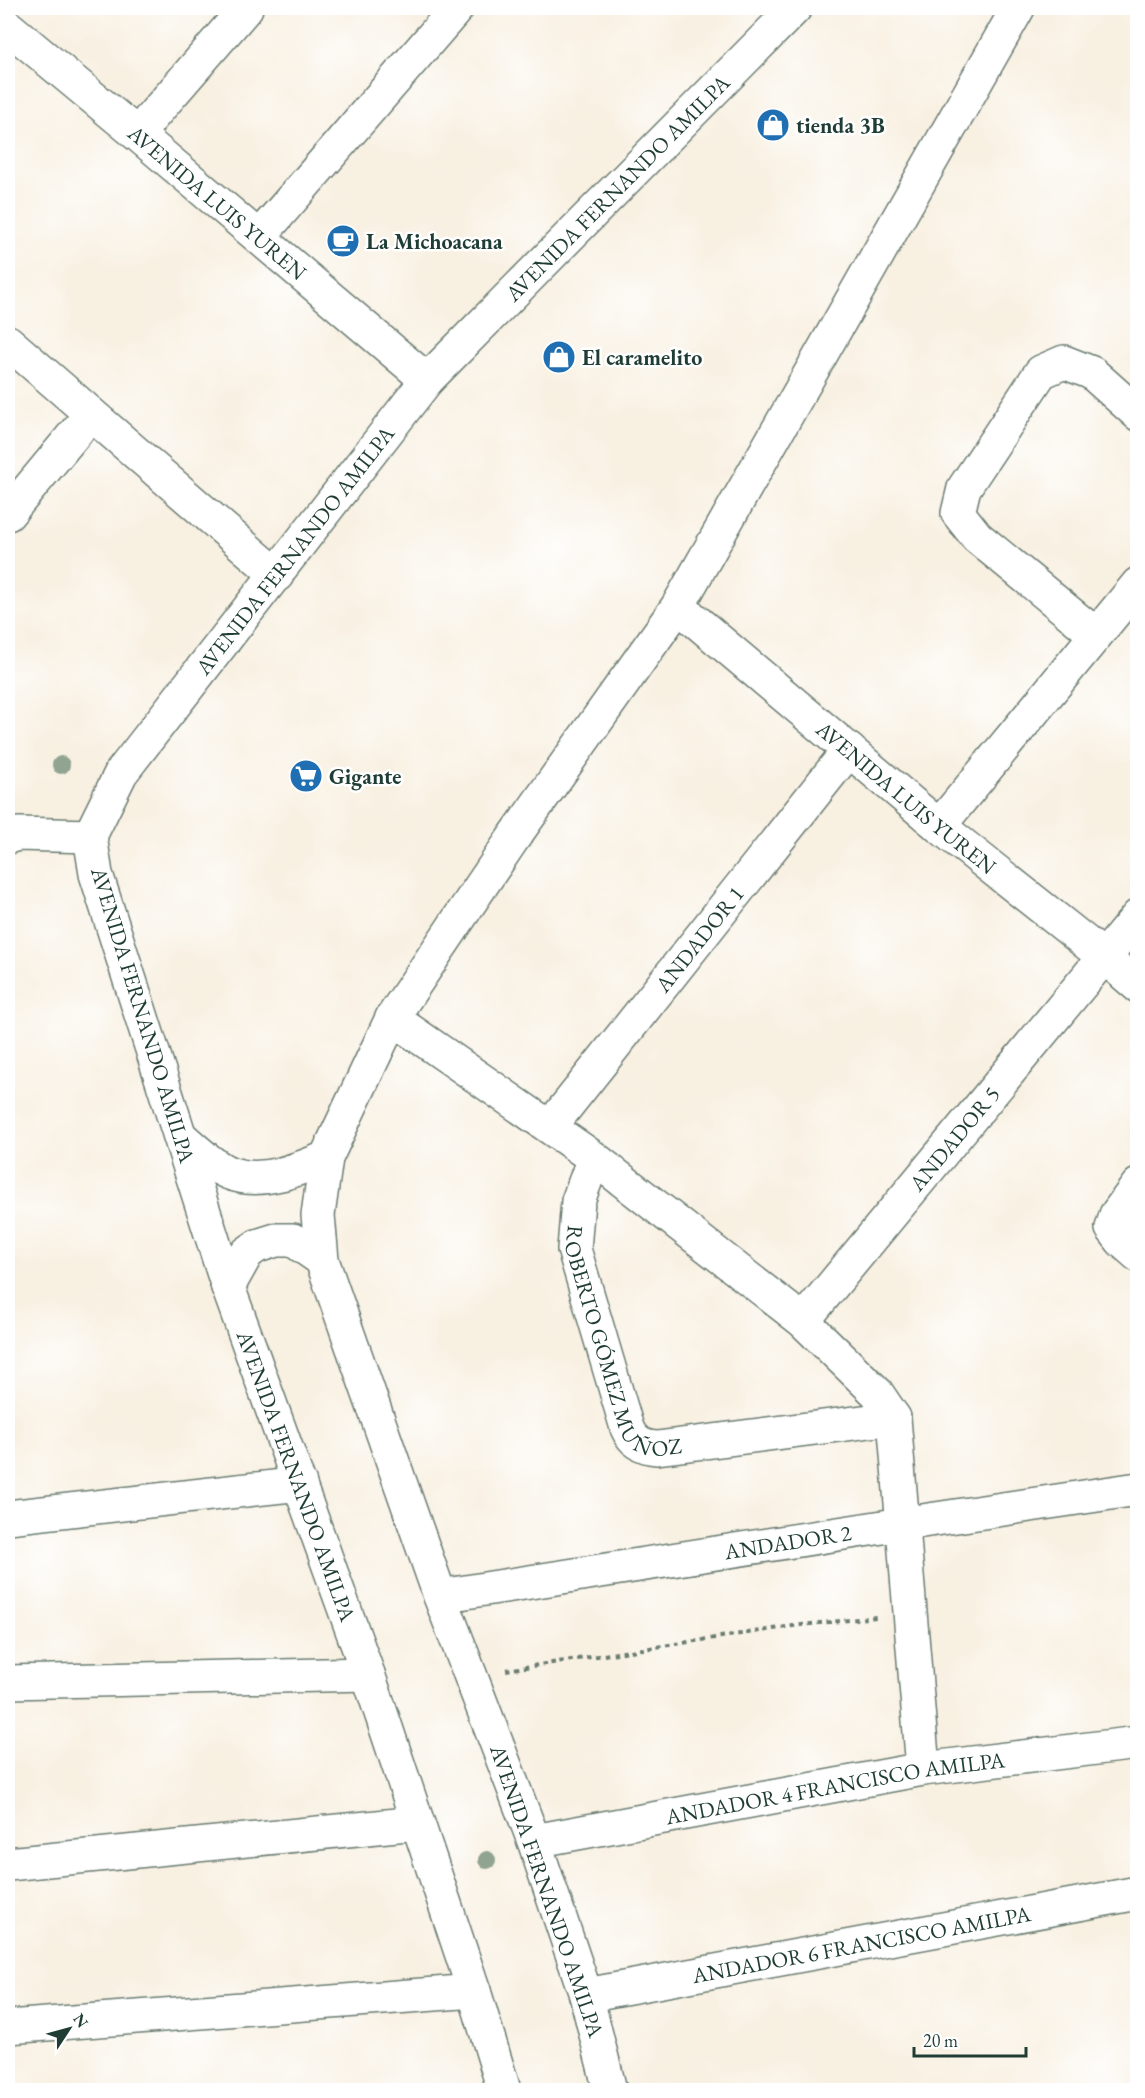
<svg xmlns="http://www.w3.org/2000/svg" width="1145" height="2098" font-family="'EB Garamond',serif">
	<rect width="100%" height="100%" fill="#fff"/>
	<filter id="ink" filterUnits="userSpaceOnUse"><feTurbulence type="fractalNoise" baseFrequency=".0167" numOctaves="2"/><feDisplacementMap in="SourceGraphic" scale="12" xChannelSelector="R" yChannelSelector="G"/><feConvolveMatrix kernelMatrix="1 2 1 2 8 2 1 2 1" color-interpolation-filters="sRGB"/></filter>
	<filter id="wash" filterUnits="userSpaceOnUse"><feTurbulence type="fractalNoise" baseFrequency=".008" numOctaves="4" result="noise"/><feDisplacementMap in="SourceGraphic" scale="24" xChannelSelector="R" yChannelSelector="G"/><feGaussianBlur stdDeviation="1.35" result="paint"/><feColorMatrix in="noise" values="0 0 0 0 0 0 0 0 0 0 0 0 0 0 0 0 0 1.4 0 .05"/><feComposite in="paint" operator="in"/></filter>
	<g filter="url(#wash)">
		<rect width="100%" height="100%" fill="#f8f0e1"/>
	</g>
	<g filter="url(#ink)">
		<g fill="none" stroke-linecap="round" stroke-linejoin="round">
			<g stroke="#6b7c71" stroke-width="36">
				<g id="street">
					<path id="s1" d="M 8,27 L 137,134 L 427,380"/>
					<path d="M 137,134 L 246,8"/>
					<path d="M 259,237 L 457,8"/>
					<path d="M 8,342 L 277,575"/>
					<path d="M 8,514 L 91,414"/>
					<path id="s2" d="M 678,606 L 939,826 L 1103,956 L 1138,986"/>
					<path d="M 1095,634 L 977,537 L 958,513 L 964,488 L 1041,372 L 1064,362 L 1092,373 L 1138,414"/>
					<path d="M 939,826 L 1138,584"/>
					<path d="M 392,1018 L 594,1158 L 803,1321 L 877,1393 L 894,1418 L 923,1769"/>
					<path id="s3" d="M 550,1127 L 849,750"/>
					<path id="s4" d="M 594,1158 L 578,1201 L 574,1249 L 627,1428 C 633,1442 642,1447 657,1448 L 894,1418"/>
					<path d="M 1138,1185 L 1116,1215 L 1112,1228 L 1122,1241 L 1138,1255"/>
					<path id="s5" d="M 803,1321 L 1138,916"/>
					<path d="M 8,1517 L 300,1484"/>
					<path id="s6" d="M 440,1596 L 902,1524 L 1138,1489"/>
					<path d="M 8,1682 L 368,1674"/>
					<path id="s7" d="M 534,1841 L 923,1769 L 1138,1743"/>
					<path d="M 8,1864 L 417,1823"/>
					<path id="s8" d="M 586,1995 L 1138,1893"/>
					<path d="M 8,2027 L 474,1991"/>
				</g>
			</g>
			<g stroke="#6b7c71" stroke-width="36">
				<g id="secondary">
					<path d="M 8,837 L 18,834 L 90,836"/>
					<path d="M 180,1136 C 194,1148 215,1169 232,1174 C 263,1184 297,1170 326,1158"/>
					<path d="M 228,1287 L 247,1253 L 257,1246 L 276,1240 L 293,1240 L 322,1260"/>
					<path id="s9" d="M 504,2090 L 474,1991 L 368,1674 L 228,1287 L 96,874 L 90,836 L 121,773 L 427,380 L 795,8"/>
					<path d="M 610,2090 L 586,1995 L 534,1841 L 440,1596 L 322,1260 L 318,1215 L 326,1158 L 392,1018 L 512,840 L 678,606 L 1018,8"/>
				</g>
			</g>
			<path stroke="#6b7c71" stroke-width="4" stroke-dasharray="4.5 4.5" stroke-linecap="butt" d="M 506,1670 L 793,1626 L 876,1617"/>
			<use href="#street" stroke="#fff" stroke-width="33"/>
			<use href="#secondary" stroke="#fff" stroke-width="33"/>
		</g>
		<g fill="#90a491">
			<circle cx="61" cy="765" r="9"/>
			<circle cx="487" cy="1860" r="9"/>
		</g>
	</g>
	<defs>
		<g id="shop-disc" transform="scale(1.725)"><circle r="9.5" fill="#1f6fb2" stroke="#fff"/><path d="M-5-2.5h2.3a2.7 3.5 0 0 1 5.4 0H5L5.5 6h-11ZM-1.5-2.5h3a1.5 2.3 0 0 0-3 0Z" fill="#fff"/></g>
		<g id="cafe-disc" transform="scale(1.725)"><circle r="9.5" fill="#1f6fb2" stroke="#fff"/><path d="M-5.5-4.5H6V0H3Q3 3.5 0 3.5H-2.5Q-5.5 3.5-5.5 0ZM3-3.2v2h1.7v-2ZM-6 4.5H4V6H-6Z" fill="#fff"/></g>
		<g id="supermarket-disc" transform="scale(1.725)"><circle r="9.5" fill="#1f6fb2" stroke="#fff"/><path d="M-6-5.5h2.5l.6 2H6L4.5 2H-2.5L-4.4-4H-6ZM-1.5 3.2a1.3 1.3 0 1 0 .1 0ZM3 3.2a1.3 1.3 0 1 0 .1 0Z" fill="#fff"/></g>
	</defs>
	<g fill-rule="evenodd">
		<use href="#shop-disc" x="773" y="125"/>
		<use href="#cafe-disc" x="343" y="241"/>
		<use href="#shop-disc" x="559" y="357"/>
		<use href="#supermarket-disc" x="306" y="776"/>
	</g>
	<g text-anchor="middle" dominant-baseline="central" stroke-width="5" stroke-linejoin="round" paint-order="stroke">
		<g font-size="22" font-weight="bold" fill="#1f3d34" stroke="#fff" text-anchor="start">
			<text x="796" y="125">tienda 3B</text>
			<text x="366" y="241">La Michoacana</text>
			<text x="582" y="357">El caramelito</text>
			<text x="329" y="776">Gigante</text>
		</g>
		<g font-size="22" fill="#1f3d34" stroke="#fff">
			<text stroke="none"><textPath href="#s9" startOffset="2160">AVENIDA FERNANDO AMILPA</textPath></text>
			<text stroke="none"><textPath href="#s1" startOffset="273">AVENIDA LUIS YUREN</textPath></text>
			<text stroke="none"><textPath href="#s9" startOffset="1674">AVENIDA FERNANDO AMILPA</textPath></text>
			<text stroke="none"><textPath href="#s2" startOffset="298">AVENIDA LUIS YUREN</textPath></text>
			<text stroke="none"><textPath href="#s3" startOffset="240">ANDADOR 1</textPath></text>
			<text transform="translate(143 1015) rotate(73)">AVENIDA FERNANDO AMILPA</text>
			<text stroke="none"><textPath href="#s5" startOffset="237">ANDADOR 5</textPath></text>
			<text stroke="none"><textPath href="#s4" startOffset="207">ROBERTO GÓMEZ MUÑOZ</textPath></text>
			<text transform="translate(296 1476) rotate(70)">AVENIDA FERNANDO AMILPA</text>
			<text stroke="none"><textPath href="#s6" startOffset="352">ANDADOR 2</textPath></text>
			<text stroke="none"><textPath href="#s7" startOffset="306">ANDADOR 4 FRANCISCO AMILPA</textPath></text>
			<text transform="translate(547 1891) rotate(71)">AVENIDA FERNANDO AMILPA</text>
			<text stroke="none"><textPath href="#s8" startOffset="280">ANDADOR 6 FRANCISCO AMILPA</textPath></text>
		</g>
	</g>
	<rect width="1145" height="2098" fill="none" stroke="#fff" stroke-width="30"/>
	<g transform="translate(69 2029) rotate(54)" stroke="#ffffff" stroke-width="4.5" paint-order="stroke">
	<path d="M0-4.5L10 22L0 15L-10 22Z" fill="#1f3d34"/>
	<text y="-9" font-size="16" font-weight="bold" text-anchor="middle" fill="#1f3d34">N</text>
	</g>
	<path d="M914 2047v9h112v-9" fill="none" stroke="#1f3d34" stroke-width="3"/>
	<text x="923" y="2047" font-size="18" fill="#1f3d34" stroke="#ffffff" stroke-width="4.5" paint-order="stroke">20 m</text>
</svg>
